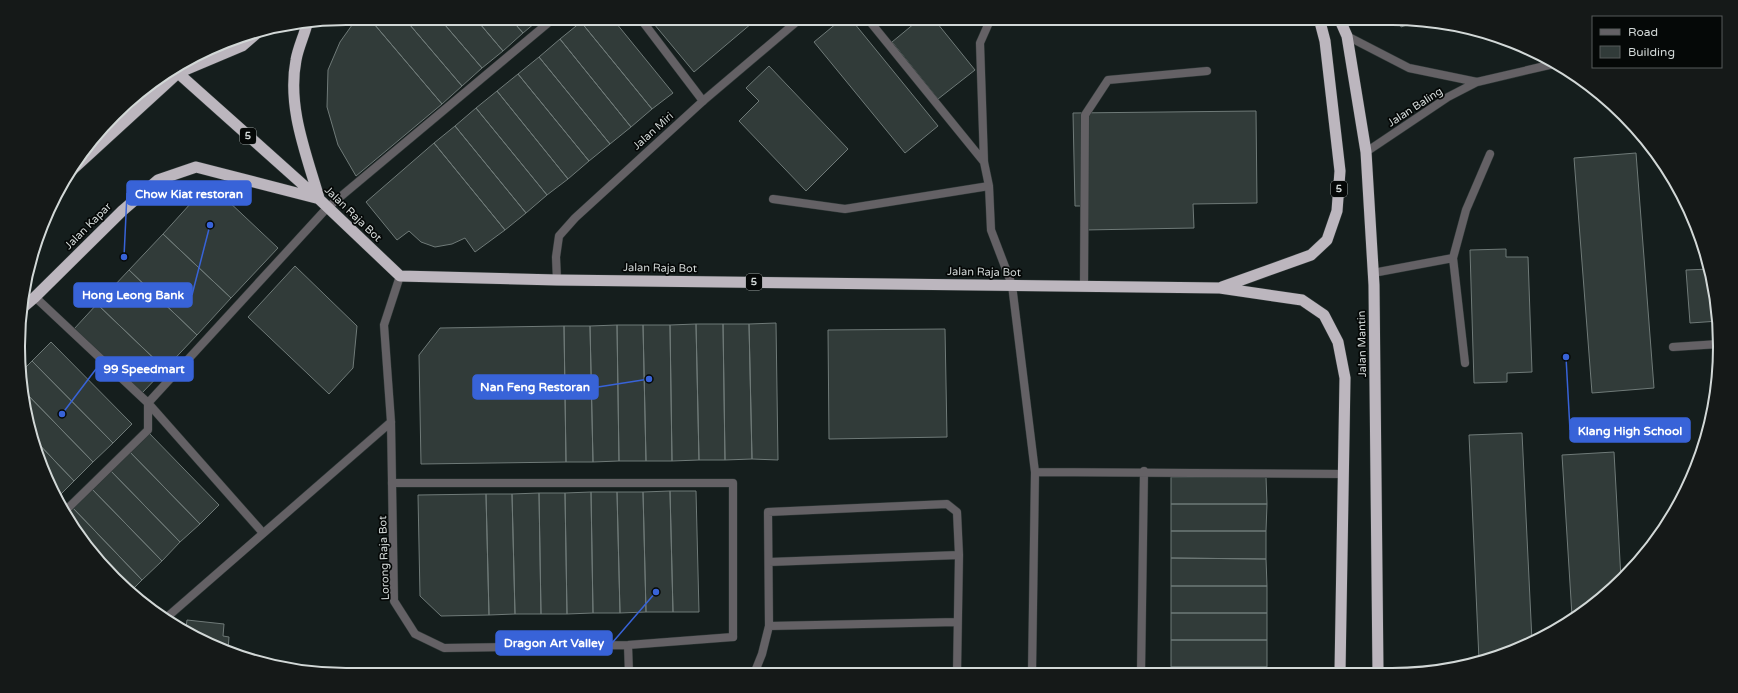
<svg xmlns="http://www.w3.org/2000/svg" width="1738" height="693" font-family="'Varela Round',sans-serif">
	<rect width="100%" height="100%" fill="#151e1d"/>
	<path fill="#313b39" stroke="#6f7a78" d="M 357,18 L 369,18 L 442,104 L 356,176 L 338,145 L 327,107 L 328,70 L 340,42 Z
		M 369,18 L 404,18 L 462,86 L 442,104 Z
		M 404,18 L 439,18 L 482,68 L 462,86 Z
		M 439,18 L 475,18 L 503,51 L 482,68 Z
		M 475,18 L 510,18 L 523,33 L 503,51 Z
		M 510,18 L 541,18 L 523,33 Z
		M 586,18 L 612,18 L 673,93 L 652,109 L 581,22 Z
		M 649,18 L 758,18 L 694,72 Z
		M 843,18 L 850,18 L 938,126 L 905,153 L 814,42 Z
		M 921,18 L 933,18 L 975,70 L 938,99 L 892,42 Z
		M 1398,19 L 1415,22 L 1401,27 Z
		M 581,22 L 652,109 L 631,127 L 560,39 Z
		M 560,39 L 631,127 L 610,144 L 539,57 Z
		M 539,57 L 610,144 L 589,161 L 518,74 Z
		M 769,66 L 848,149 L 806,191 L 739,121 L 759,101 L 746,88 Z
		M 518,74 L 589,161 L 568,179 L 497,91 Z
		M 497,91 L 568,179 L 547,195 L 476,108 Z
		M 476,108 L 547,195 L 526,213 L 455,126 Z
		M 1256,111 L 1257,203 L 1193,204 L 1194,228 L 1084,230 L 1083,206 L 1075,206 L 1073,113 Z
		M 455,126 L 526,213 L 505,230 L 434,143 Z
		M 434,143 L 505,230 L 475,252 L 465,238 L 452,244 L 435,247 L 421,242 L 409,231 L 397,240 L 366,202 Z
		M 1636,153 L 1654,388 L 1592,393 L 1574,158 Z
		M 226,199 L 278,248 L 231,298 L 163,234 L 191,203 Z
		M 163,234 L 231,298 L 197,335 L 129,270 Z
		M 1506,249 L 1506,257 L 1528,257 L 1532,372 L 1507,373 L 1507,382 L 1474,383 L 1470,250 Z
		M 295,266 L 357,326 L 353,368 L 329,394 L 248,317 Z
		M 1710,269 L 1719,321 L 1690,323 L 1686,270 Z
		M 129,270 L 197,335 L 165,369 L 97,304 Z
		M 97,304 L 165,369 L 142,393 L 74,329 Z
		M 776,323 L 778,460 L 752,459 L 749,324 Z
		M 696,324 L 723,324 L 725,460 L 699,460 Z
		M 696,324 L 699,460 L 672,461 L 670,325 Z
		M 723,324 L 749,324 L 752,459 L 725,460 Z
		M 617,325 L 643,325 L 646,461 L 619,461 Z
		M 617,325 L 619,461 L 593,462 L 590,326 Z
		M 643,325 L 670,325 L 672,461 L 646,461 Z
		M 564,326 L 566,462 L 421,464 L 419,355 L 440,328 Z
		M 564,326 L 590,326 L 593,462 L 566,462 Z
		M 945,329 L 947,437 L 829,439 L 828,330 Z
		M 51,342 L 132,424 L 113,443 L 32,361 Z
		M 32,361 L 113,443 L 93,462 L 24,391 L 23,370 Z
		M 24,391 L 93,462 L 74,481 L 33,438 L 24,411 Z
		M 148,432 L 219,505 L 200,524 L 129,451 Z
		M 1522,433 L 1532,641 L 1517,650 L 1479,660 L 1469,435 Z
		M 33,438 L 74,481 L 57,498 L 43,472 Z
		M 129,451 L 200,524 L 180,542 L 110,470 Z
		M 1614,452 L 1621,579 L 1608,594 L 1572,616 L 1562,455 Z
		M 110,470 L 180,542 L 162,561 L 91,488 Z
		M 1171,477 L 1266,477 L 1267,504 L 1171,504 Z
		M 91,488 L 162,561 L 142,580 L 72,507 Z
		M 670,491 L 696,491 L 699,612 L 673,612 Z
		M 670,491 L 673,612 L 646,612 L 643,492 Z
		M 591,492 L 617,492 L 620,613 L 593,613 Z
		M 591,492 L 593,613 L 567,614 L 565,493 Z
		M 617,492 L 643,492 L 646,612 L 620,613 Z
		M 539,493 L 565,493 L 567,614 L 541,614 Z
		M 539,493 L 541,614 L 515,614 L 512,494 Z
		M 486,494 L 489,615 L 441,616 L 420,596 L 418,495 Z
		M 486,494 L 512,494 L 515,614 L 489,615 Z
		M 1171,504 L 1267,504 L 1266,531 L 1171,531 Z
		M 72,507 L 142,580 L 131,591 L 73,529 L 65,513 Z
		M 1171,531 L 1266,531 L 1266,559 L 1171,558 Z
		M 1171,558 L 1266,559 L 1267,586 L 1171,586 Z
		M 1171,586 L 1267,586 L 1267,613 L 1171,613 Z
		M 1171,613 L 1267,613 L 1267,640 L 1171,640 Z
		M 187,620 L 224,624 L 223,636 L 229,637 L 228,650 L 186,628 Z
		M 1171,640 L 1267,640 L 1267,667 L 1171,667 Z
		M 1171,667 L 1267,667 L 1267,673 L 1171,673 Z"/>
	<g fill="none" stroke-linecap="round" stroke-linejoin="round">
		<g stroke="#2f3837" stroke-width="9">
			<path id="service" d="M 640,18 L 703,101
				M 867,18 L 984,162
				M 991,18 L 980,43 L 984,162 L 989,186 L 991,230 L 1012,285 L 1035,472 L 1032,673
				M 773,199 L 845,209 L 989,186
				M 1373,273 L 1453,258
				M 1084,286 L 1085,115 L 1108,80 L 1207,71
				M 35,297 L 148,403 L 263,533
				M 1673,347 L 1719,344
				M 1465,363 L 1453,258 L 1466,210 L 1490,154
				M 1035,472 L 1343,474
				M 392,483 L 733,483 L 733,637
				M 64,512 L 148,430 L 148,403 L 327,208 L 554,18
				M 769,562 L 959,555
				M 769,626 L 957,622
				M 1141,673 L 1144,471
				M 754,674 L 762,654 L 769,626 L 768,512 L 947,504 L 957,512 L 959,555 L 957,673"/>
		</g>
		<g stroke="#2f3837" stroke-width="9">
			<path id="minor" d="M 1347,36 L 1409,68 L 1477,82
				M 1366,152 L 1448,97 L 1477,82 L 1558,63
				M 400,276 L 384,325 L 391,422 L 394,601 L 415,634 L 444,648 L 628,645 L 733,637
				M 557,280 L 556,257 L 559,236 L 575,218 L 703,101 L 801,18
				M 166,618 L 391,422
				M 628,645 L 629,674"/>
		</g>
		<g stroke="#2f3837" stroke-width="12">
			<path id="trunk" d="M 1339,18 L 1347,36 L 1366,152 L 1374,285 L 1378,672
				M 307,24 C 304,36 298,48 296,60 C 287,107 306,153 319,198
				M 178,73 L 319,199 L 400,276 L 557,280 L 1220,288 L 1302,300 L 1324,315 L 1338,342 L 1345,378 L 1340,672
				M 178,73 L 242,46 L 257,33
				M 72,170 L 178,73 L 184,61
				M 1222,287 L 1311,255 L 1327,240 L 1337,211 L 1340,171 L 1325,41 L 1319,18
				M 21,309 L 35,297 L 122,211 L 158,180 L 196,167 L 316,198"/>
		</g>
		<use href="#service" stroke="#646165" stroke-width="8"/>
		<use href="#minor" stroke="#646165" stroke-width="8"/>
		<use href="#trunk" stroke="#bcb6be" stroke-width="11"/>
	</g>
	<g text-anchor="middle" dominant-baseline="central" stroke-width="3.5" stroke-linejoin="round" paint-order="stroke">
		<g fill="#050807" stroke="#949a99" stroke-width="1">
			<rect x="240" y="128" width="16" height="16" rx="3"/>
			<rect x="1331" y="181" width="16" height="16" rx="3"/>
			<rect x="746" y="274" width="16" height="16" rx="3"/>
		</g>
		<g font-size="10" font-weight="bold" fill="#d2d8d7">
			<text x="248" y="136">5</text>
			<text x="1339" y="189">5</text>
			<text x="754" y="282">5</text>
		</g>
		<g font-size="11" fill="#d2d8d7" stroke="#050807">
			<text transform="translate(1415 107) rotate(-33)">Jalan Baling</text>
			<text transform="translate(653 131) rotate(-42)">Jalan Miri</text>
			<text transform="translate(353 214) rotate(44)">Jalan Raja Bot</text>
			<text transform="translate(88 226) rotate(-45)">Jalan Kapar</text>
			<text transform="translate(660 268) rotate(1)">Jalan Raja Bot</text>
			<text transform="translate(984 272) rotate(1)">Jalan Raja Bot</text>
			<text transform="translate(1362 344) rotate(-91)">Jalan Mantin</text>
			<text transform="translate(384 558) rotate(-92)">Lorong Raja Bot</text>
		</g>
	</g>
	<path d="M0 0H1738V693H0ZM346 25H1392A321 321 0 0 1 1713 346V347A321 321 0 0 1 1392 668H346A321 321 0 0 1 25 347V346A321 321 0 0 1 346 25Z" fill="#151918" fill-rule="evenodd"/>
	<path fill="none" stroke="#d2d8d7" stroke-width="2" d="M346 25H1392A321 321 0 0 1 1713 346V347A321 321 0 0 1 1392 668H346A321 321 0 0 1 25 347V346A321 321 0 0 1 346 25Z"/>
	<path fill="none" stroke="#3863d8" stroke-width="1.5" d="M124 257L127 193M210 225L192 295M62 414L96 369M649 379L598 387M1566 357L1570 430M656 592L612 643"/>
	<g fill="#3863d8" stroke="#050807" stroke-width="1.5">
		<circle cx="124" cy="257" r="4"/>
		<circle cx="210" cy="225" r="4"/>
		<circle cx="62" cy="414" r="4"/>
		<circle cx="649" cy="379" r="4"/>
		<circle cx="1566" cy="357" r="4"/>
		<circle cx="656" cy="592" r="4"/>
	</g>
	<g fill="#3863d8" stroke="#3863d8" stroke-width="1.5">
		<rect x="127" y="181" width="124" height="24" rx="4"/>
		<rect x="74" y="283" width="118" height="24" rx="4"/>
		<rect x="96" y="357" width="97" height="24" rx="4"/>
		<rect x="473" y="375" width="125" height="24" rx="4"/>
		<rect x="1570" y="418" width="120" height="24" rx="4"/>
		<rect x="496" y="631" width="116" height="24" rx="4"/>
	</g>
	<g font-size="12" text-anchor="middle" font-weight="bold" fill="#fff">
		<text x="189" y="198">Chow Kiat restoran</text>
		<text x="133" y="299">Hong Leong Bank</text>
		<text x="144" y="373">99 Speedmart</text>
		<text x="535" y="391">Nan Feng Restoran</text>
		<text x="1630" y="435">Klang High School</text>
		<text x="554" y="647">Dragon Art Valley</text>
	</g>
	<rect x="1592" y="16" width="130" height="52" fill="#050807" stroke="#575b5a"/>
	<rect x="1600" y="29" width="20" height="6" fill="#646165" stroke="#575b5a"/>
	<text x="1628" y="36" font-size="12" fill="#d2d8d7">Road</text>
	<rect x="1600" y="46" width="20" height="12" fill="#313b39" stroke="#575b5a"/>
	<text x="1628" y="56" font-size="12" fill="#d2d8d7">Building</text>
</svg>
